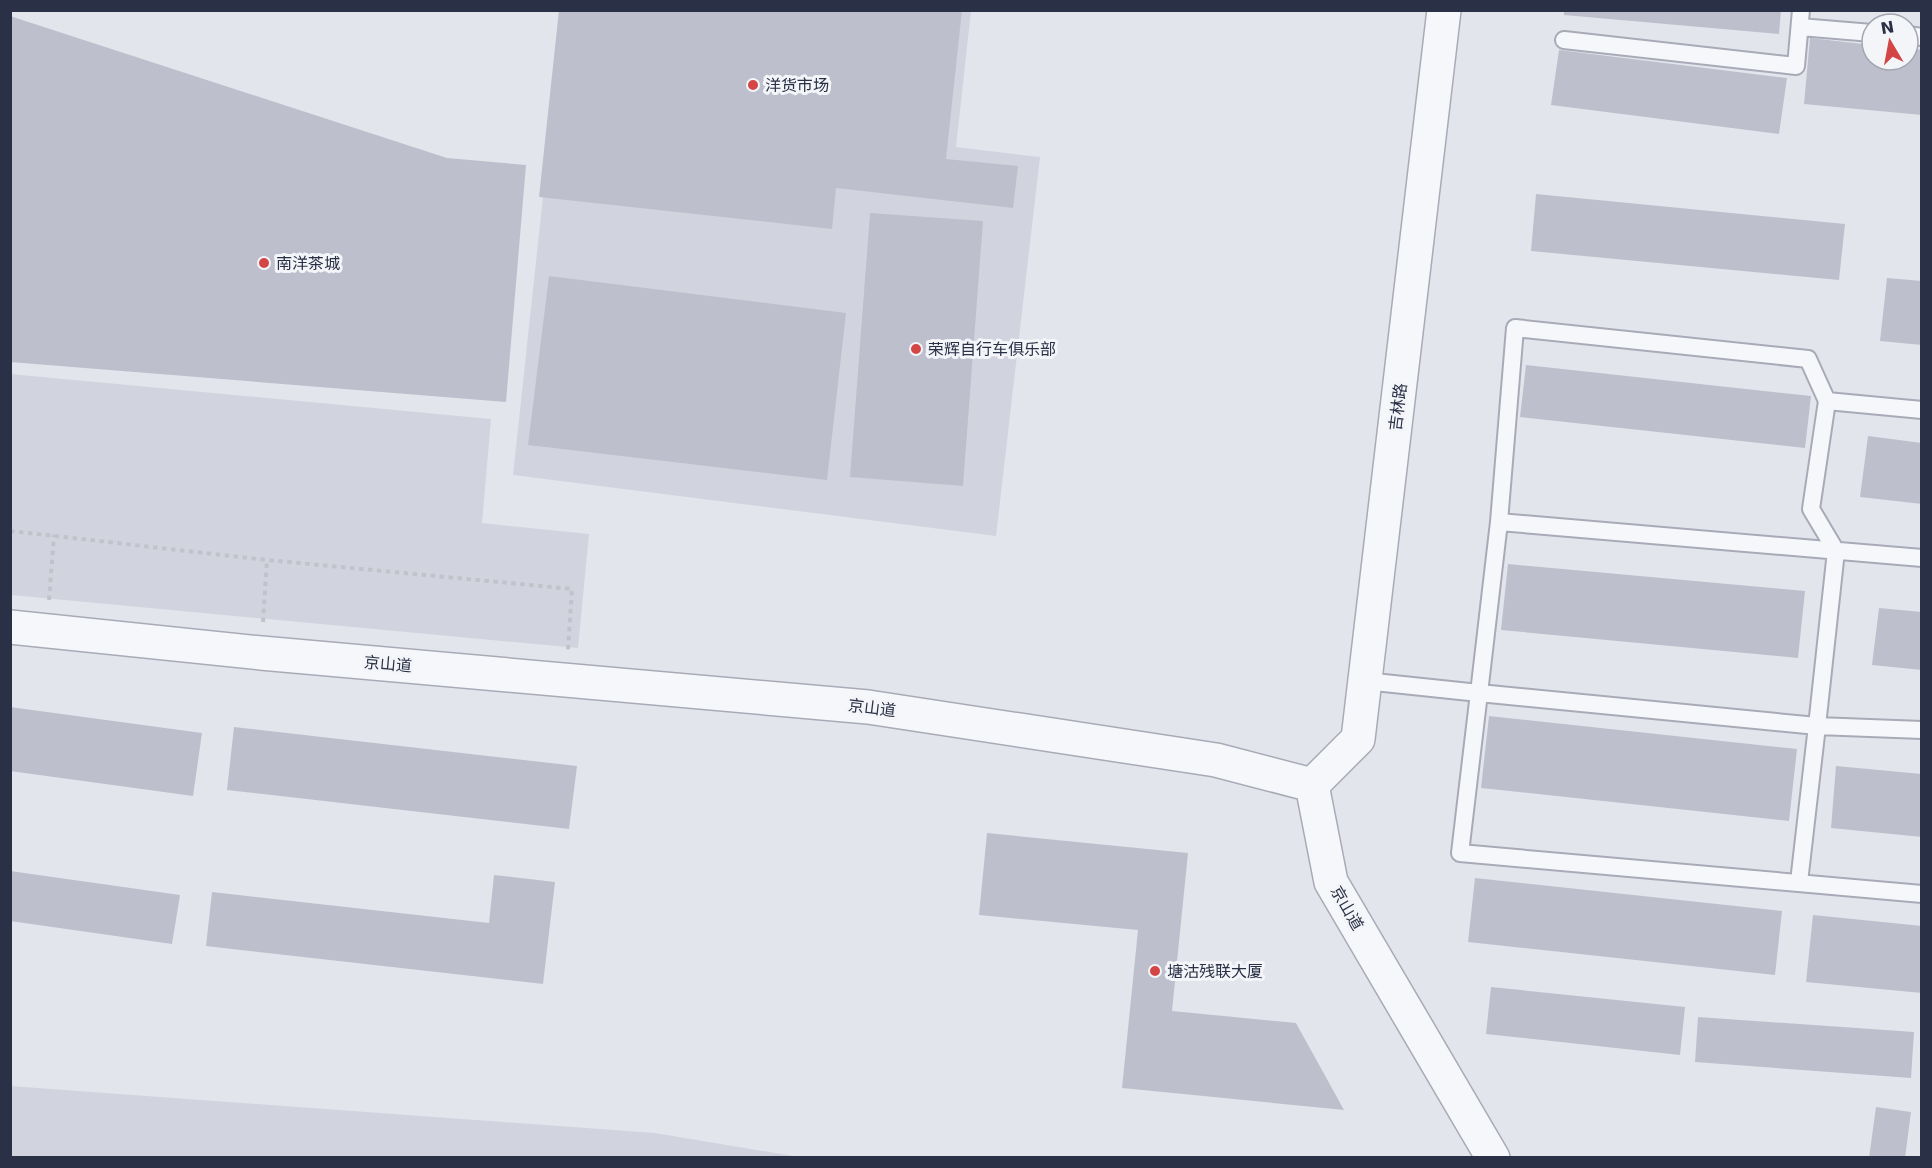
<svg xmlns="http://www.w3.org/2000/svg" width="1932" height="1168" font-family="'DejaVu Sans','Noto Sans SC',sans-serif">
	<rect width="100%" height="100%" fill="#e3e5ec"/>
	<path fill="#d1d4de" d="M 563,11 L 971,11 L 956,147 L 1040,157 L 996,536 L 513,475 Z
		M 10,374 L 491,419 L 482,523 L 589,534 L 578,648 L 11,595 Z
		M 10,1086 L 655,1133 L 799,1157 L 11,1157 Z"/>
	<path fill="#bdc0cc" d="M 559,10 L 962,10 L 946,159 L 1018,166 L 1013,208 L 836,188 L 832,229 L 539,197 Z
		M 1564,10 L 1781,10 L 1779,34 L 1564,15 Z
		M 10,16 L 447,158 L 526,165 L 506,402 L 10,362 Z
		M 1810,38 L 1872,45 L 1872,60 L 1908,60 L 1908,48 L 1922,50 L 1922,115 L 1804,104 Z
		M 1559,50 L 1787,78 L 1779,134 L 1551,105 Z
		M 1536,194 L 1845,224 L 1839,280 L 1531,251 Z
		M 870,213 L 983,221 L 963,486 L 850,477 Z
		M 549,276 L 846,313 L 827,480 L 528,445 Z
		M 1887,278 L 1922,281 L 1922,345 L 1880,341 Z
		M 1526,365 L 1811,396 L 1805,448 L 1520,417 Z
		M 1868,436 L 1922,443 L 1922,504 L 1860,497 Z
		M 1508,564 L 1805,591 L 1798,658 L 1501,630 Z
		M 1879,608 L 1922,612 L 1922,670 L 1872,665 Z
		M 10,707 L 202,733 L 193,796 L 10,771 Z
		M 1489,716 L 1797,749 L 1789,821 L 1481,788 Z
		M 234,727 L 577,766 L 569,829 L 227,790 Z
		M 1836,766 L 1922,774 L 1922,837 L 1831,828 Z
		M 987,833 L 1188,853 L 1172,1011 L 1296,1023 L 1344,1110 L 1122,1088 L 1138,930 L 979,915 Z
		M 10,871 L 180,895 L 172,944 L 10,921 Z
		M 494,875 L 555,882 L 543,984 L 206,946 L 212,892 L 489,923 Z
		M 1475,878 L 1782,911 L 1775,975 L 1468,942 Z
		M 1813,915 L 1922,926 L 1922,993 L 1806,982 Z
		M 1491,987 L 1685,1007 L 1680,1055 L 1486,1034 Z
		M 1698,1017 L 1914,1032 L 1911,1078 L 1695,1062 Z
		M 1876,1107 L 1911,1112 L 1905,1158 L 1869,1158 Z"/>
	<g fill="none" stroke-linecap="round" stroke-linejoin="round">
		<g stroke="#a8abb7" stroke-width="20">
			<path id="service" d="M 1800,27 L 1872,33
				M 1908,35 L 1922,37
				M 1564,40 L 1796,66 L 1801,10
				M 1827,401 L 1922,410
				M 1499,522 L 1922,558
				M 1365,681 L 1479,693 L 1460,853 L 1922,894
				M 1799,882 L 1817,726 L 1479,693 L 1499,522 L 1515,328 L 1808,359 L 1827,401 L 1811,509 L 1836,551 L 1817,726 L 1922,730"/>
		</g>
		<g stroke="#a8abb7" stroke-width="36">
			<path id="tertiary" d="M 10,627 L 261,653 L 868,707 L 1216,760 L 1312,785 L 1331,882 L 1493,1158
				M 1312,785 L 1358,739 L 1444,10"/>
		</g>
		<path stroke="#c1c3cb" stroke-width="4" stroke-dasharray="4.5 4.5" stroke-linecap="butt" d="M 10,531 L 267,560 L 572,589 L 568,650
			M 49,600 L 54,535
			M 263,622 L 267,560"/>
		<use href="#service" stroke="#f6f7fa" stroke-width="16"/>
		<use href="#tertiary" stroke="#f6f7fa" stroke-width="33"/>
	</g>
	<g fill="#d44645" stroke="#f3f5f9" stroke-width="2">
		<circle cx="753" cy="85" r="6"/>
		<circle cx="264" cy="263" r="6"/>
		<circle cx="916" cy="349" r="6"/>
		<circle cx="1155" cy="971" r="6"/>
	</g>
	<g text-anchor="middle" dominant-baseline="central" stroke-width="6" stroke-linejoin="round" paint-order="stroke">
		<g font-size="16" fill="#2a3045" stroke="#f3f5f9" text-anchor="start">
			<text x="765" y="85">洋货市场</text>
			<text x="276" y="263">南洋茶城</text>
			<text x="928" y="349">荣辉自行车俱乐部</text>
			<text x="1167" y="971">塘沽残联大厦</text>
		</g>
		<g font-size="16" fill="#2a3045" stroke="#f3f5f9">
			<text transform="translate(1398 407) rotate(-83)">吉林路</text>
			<text transform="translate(388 664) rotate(5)">京山道</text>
			<text transform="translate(872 708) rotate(7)">京山道</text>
			<text transform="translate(1347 908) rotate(60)">京山道</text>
		</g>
	</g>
	<rect width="1932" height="1168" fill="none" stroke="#2a3045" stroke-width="24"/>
	<g transform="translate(1890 42) rotate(350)"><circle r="28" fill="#f3f5f9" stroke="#a3a6b1" stroke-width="1.5"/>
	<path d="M0-4.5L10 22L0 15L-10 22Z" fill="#d44645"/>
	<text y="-9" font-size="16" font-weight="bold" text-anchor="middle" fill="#2a3045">N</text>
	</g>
</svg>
